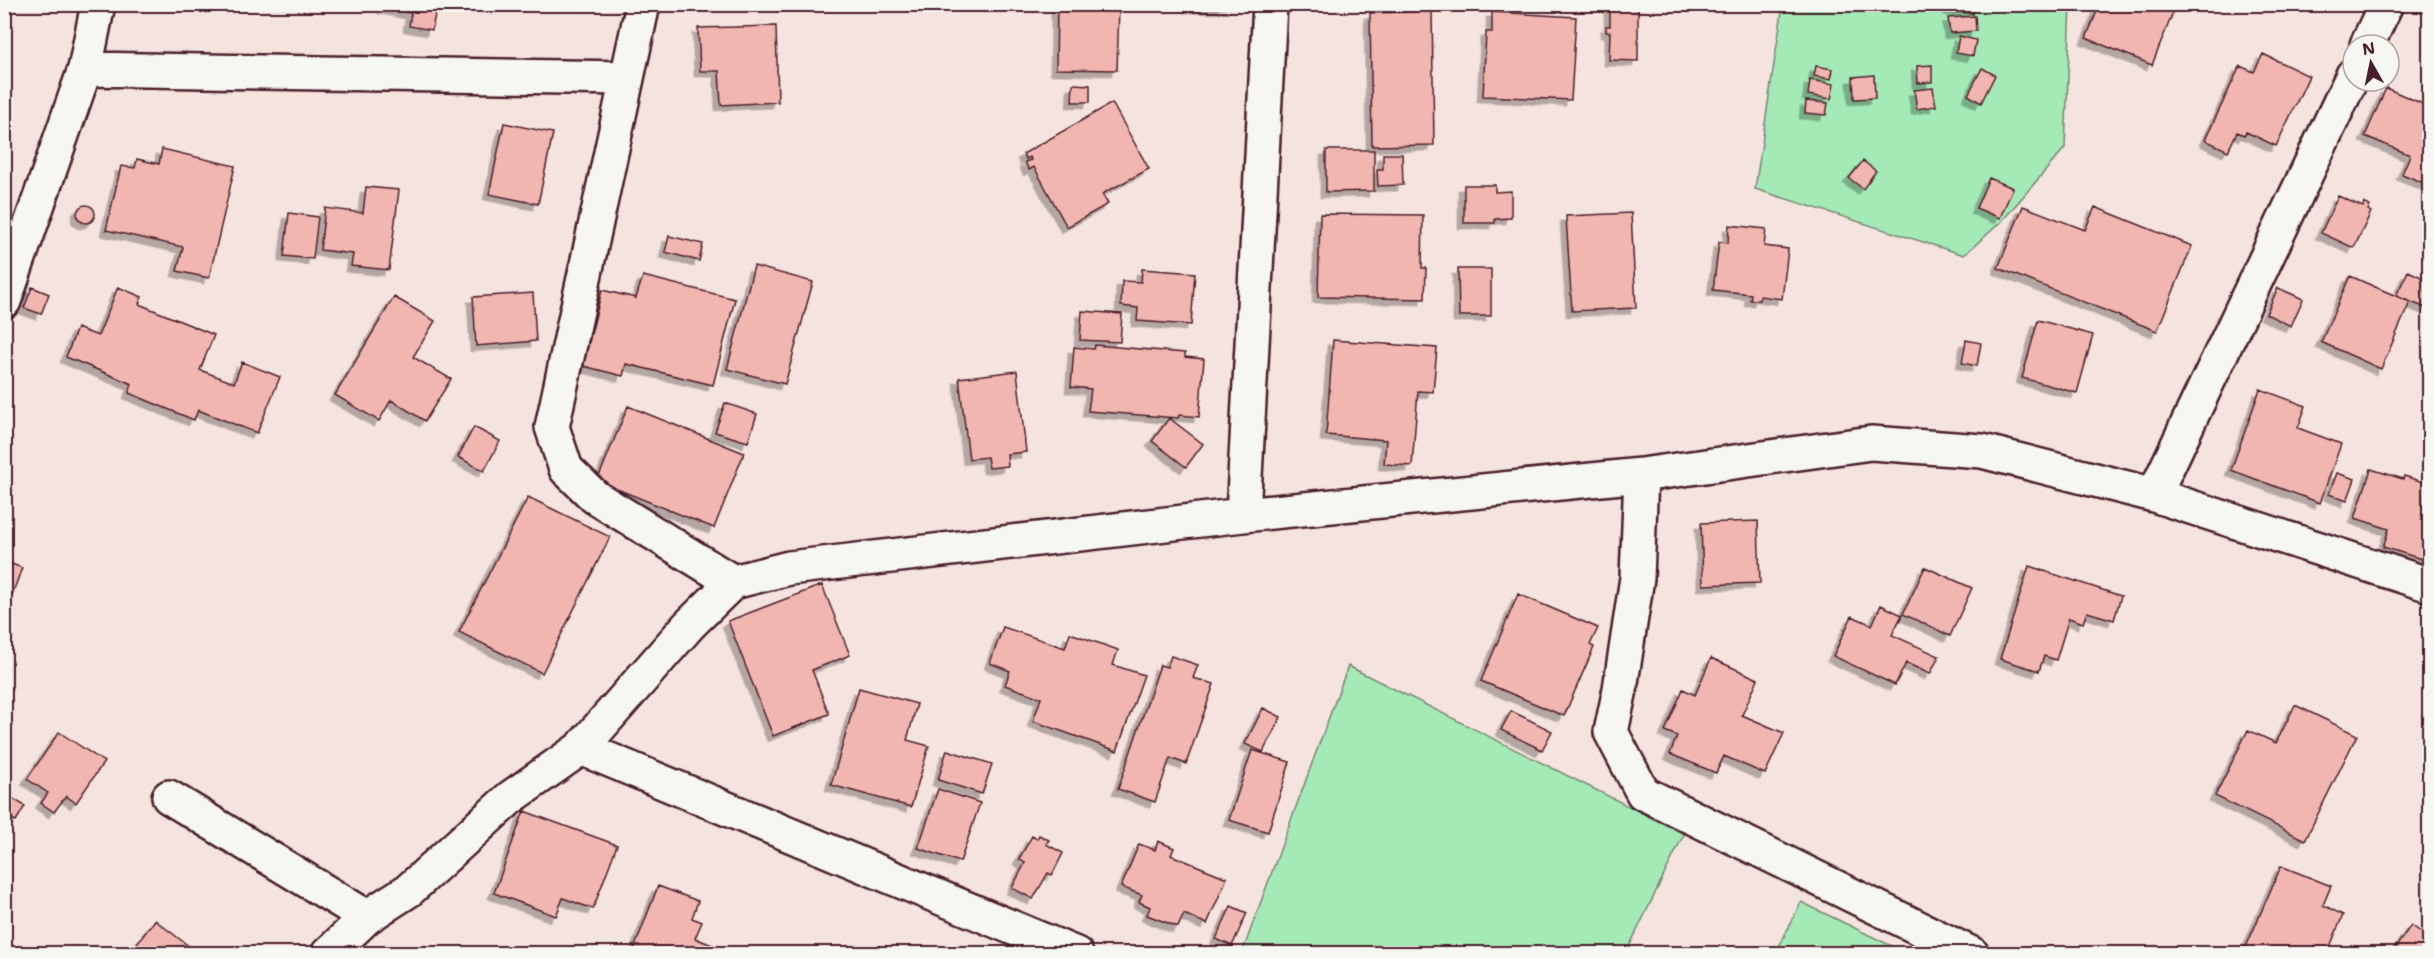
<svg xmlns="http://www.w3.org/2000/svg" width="2434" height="958" font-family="'Shantell Sans',sans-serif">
	<defs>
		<filter id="shadow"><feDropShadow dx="-5.5" dy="5.5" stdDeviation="0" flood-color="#0004"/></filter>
	</defs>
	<rect width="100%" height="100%" fill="#f4e3de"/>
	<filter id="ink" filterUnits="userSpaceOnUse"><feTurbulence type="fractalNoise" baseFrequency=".0167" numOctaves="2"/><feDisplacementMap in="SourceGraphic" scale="12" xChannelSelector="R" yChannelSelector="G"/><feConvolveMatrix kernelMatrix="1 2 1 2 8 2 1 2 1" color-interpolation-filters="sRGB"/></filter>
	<g filter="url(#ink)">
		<path fill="#a4eab7" stroke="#778471" stroke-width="1.5" d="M 1783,5 L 2071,5 L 2065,148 L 2001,222 L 1964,255 L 1755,189 Z
			M 1348,666 L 1684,834 L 1626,953 L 1242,953 Z
			M 1801,902 L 1900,950 L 1898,953 L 1776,953 Z"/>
		<path fill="#f1b6af" stroke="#4a1f2b" stroke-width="1.5" filter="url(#shadow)" d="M 385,4 L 437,4 L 432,30 L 409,26 L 411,13 L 384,8 Z
			M 1057,4 L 1119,7 L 1117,70 L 1056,69 Z
			M 1190,4 L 1224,4 L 1224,8 L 1190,7 Z
			M 1610,4 L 1638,4 L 1638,61 L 1609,60 L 1610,32 L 1606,32 L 1606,26 L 1610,26 Z
			M 1950,4 L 1975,4 L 1973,14 L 1949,9 Z
			M 2100,4 L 2161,4 L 2174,10 L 2152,65 L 2086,38 Z
			M 1432,11 L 1434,145 L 1372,146 L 1370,13 Z
			M 1492,12 L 1576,17 L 1571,100 L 1483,96 L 1486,32 L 1492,32 Z
			M 1975,16 L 1976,31 L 1950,33 L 1948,18 Z
			M 776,26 L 778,102 L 721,105 L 719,71 L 700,71 L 698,28 Z
			M 1959,36 L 1976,40 L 1973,56 L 1956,53 Z
			M 2263,54 L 2309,76 L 2276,146 L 2246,132 L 2244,135 L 2237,132 L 2228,151 L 2205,140 L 2240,66 L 2254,72 Z
			M 1932,65 L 1932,82 L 1918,83 L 1917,66 Z
			M 1816,66 L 1833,69 L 1831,79 L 1814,76 Z
			M 1982,68 L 1995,75 L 1981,103 L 1968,95 Z
			M 1874,75 L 1875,98 L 1854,99 L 1853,77 Z
			M 1810,80 L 1834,84 L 1831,99 L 1808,95 Z
			M 1073,84 L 1090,85 L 1090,102 L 1072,102 Z
			M 1933,88 L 1936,106 L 1917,109 L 1914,90 Z
			M 2386,88 L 2430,107 L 2430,177 L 2426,184 L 2402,174 L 2410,155 L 2365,136 Z
			M 1806,101 L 1828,103 L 1826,115 L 1805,113 Z
			M 1112,103 L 1149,169 L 1102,194 L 1108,204 L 1067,227 L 1034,167 L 1029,170 L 1025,162 L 1031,160 L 1030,157 L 1026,159 L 1023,154 Z
			M 504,123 L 553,133 L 538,204 L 489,194 Z
			M 162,149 L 235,166 L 209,278 L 177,271 L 183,247 L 106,230 L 121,166 L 135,168 L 137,159 L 159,164 Z
			M 1326,150 L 1374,150 L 1374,191 L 1326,192 Z
			M 1383,154 L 1402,154 L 1403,185 L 1378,186 L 1377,169 L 1383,169 Z
			M 1863,161 L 1876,171 L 1863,189 L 1849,178 Z
			M 1989,178 L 2013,188 L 2000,218 L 1976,208 Z
			M 1464,185 L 1495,185 L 1495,192 L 1511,191 L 1511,218 L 1495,219 L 1495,223 L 1464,223 Z
			M 366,187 L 399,190 L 389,270 L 351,266 L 353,254 L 320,250 L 325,208 L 363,213 Z
			M 2338,196 L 2363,207 L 2364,203 L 2370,206 L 2368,210 L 2371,212 L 2354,248 L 2321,233 Z
			M77 214a9 9 0 1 1 18 0a9 9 0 1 1-18 0Z
			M 2023,206 L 2085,230 L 2095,207 L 2192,246 L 2157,331 L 1998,268 Z
			M 289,213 L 318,217 L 313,259 L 284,256 Z
			M 1631,213 L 1636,308 L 1572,311 L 1566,216 Z
			M 1320,214 L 1423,215 L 1422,268 L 1426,268 L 1425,299 L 1318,297 Z
			M 1729,225 L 1766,229 L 1764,246 L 1788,249 L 1782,299 L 1760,296 L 1759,300 L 1750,300 L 1751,294 L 1713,290 L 1719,242 L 1728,243 Z
			M 669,236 L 703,244 L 699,261 L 665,252 Z
			M 754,266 L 813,282 L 785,384 L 727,369 Z
			M 1142,269 L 1195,273 L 1191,325 L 1137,321 L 1138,308 L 1121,306 L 1122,281 L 1141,282 Z
			M 1458,269 L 1491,269 L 1491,316 L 1459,316 Z
			M 2408,271 L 2430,281 L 2430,301 L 2426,308 L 2396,296 Z
			M 643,276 L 735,299 L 713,385 L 626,364 L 623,376 L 583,366 L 602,290 L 636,298 Z
			M 2350,276 L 2410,302 L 2381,369 L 2321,342 Z
			M 32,287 L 49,294 L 41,314 L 24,308 Z
			M 118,287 L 142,297 L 139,304 L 214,335 L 200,370 L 234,383 L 242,362 L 280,377 L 257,433 L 198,410 L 194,420 L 129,393 L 132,384 L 66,357 L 77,328 L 98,336 Z
			M 2278,288 L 2303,299 L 2291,326 L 2266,314 Z
			M 533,293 L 536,341 L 476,346 L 473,297 Z
			M 394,297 L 435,321 L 413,357 L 451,379 L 425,421 L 391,400 L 379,421 L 335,395 Z
			M 1082,311 L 1122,314 L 1120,342 L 1080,340 Z
			M 2038,320 L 2093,335 L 2077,393 L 2022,378 Z
			M 1333,340 L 1437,348 L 1433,392 L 1418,391 L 1412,466 L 1384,464 L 1386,440 L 1326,435 Z
			M 1966,340 L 1981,343 L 1977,366 L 1962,363 Z
			M 1095,345 L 1185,353 L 1185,357 L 1204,359 L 1199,417 L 1179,415 L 1178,418 L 1088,411 L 1091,389 L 1071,387 L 1074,347 L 1094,349 Z
			M 1017,371 L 1026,452 L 1007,454 L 1008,466 L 989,468 L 987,457 L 969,459 L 959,378 Z
			M 2260,389 L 2306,406 L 2298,428 L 2341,444 L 2320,503 L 2231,470 Z
			M 725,403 L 757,414 L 748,442 L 715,432 Z
			M 628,406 L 744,453 L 714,528 L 597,481 Z
			M 1169,418 L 1203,444 L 1186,467 L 1152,441 Z
			M 474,427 L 500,441 L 484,471 L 458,457 Z
			M 2371,469 L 2403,479 L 2404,476 L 2430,484 L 2430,566 L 2426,565 L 2428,561 L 2383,547 L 2389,529 L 2355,518 Z
			M 2337,473 L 2355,479 L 2347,501 L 2329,494 Z
			M 528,497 L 610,537 L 542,673 L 459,632 Z
			M 1758,521 L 1760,583 L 1703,585 L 1701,523 Z
			M 4,561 L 22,568 L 4,616 Z
			M 2029,566 L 2121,596 L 2114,620 L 2087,612 L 2083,623 L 2069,618 L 2056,660 L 2044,656 L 2039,671 L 2000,659 Z
			M 1925,567 L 1972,588 L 1950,636 L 1903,614 Z
			M 822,585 L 850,655 L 812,670 L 829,714 L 773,736 L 728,621 Z
			M 1518,594 L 1598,628 L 1590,645 L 1594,647 L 1564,716 L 1481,681 Z
			M 1881,605 L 1902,615 L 1892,635 L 1939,656 L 1930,674 L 1906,663 L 1895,685 L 1833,656 L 1852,616 L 1872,625 Z
			M 1003,627 L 1065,648 L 1070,633 L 1118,650 L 1113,665 L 1144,675 L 1117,751 L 1033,721 L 1041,698 L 1005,685 L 1010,671 L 990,663 Z
			M 1171,656 L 1198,665 L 1193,678 L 1214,684 L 1186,764 L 1170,758 L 1155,802 L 1118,789 L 1160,665 L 1167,667 Z
			M 1711,658 L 1758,679 L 1742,715 L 1784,733 L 1765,774 L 1724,756 L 1716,773 L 1670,754 L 1677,736 L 1665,731 L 1683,689 L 1695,695 Z
			M 859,688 L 917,704 L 907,740 L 929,746 L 911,807 L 831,785 Z
			M 2295,705 L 2357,735 L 2305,840 L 2215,796 L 2248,730 L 2276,743 Z
			M 1263,708 L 1281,717 L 1263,752 L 1245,744 Z
			M 1511,711 L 1552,731 L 1542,750 L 1501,730 Z
			M 59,732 L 104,762 L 76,803 L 66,796 L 54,812 L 41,803 L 48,793 L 27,779 Z
			M 947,750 L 992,764 L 982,794 L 938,780 Z
			M 1252,750 L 1290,762 L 1268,832 L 1229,820 Z
			M 938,789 L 980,803 L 960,862 L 918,848 Z
			M 7,795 L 25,806 L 16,821 L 4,815 L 4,799 Z
			M 524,811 L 617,845 L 593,909 L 563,898 L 556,916 L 494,893 Z
			M 1039,835 L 1049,840 L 1046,844 L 1063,853 L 1052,875 L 1048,873 L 1033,899 L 1012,888 L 1025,863 L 1019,859 L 1032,836 L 1037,839 Z
			M 1158,841 L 1174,848 L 1171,855 L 1227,878 L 1207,924 L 1184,914 L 1178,927 L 1147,915 L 1150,907 L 1139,902 L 1142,895 L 1121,887 L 1139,844 L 1155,850 Z
			M 2281,866 L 2331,886 L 2323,905 L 2343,915 L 2327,954 L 2243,954 Z
			M 658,886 L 698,901 L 692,918 L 702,922 L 695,938 L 734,954 L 632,954 Z
			M 1231,906 L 1247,913 L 1232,946 L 1216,939 Z
			M 155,920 L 199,954 L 129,954 Z
			M 2411,925 L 2430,939 L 2430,954 L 2391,954 Z"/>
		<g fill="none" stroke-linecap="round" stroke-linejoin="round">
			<g stroke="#4a1f2b" stroke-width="38">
				<path id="minor" d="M 643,4 L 552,427 L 566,469 L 595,497 L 733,582
					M 2367,45 L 2386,4
					M 85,69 L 627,78
					M 4,301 L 85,69 L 98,4
					M 1641,475 L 1637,578 L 1620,689 L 1611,732 L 1643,793 L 1972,954
					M 2154,495 L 2430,585
					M 1243,515 L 1270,4
					M 581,748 L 1076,954
					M 169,797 L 367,917
					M 328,954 L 367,917 L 409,890 L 510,798 L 581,748 L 689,625 L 733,582 L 789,568 L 1243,515 L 1641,475 L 1871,443 L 1982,451 L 2154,495 L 2353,75"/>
			</g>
			<use href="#minor" stroke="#f6f6f2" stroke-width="33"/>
		</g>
	</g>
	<rect width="2434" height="958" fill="none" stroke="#f6f6f2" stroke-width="24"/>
	<rect x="12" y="12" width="2410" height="934" fill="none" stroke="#4a1f2b" stroke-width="2" filter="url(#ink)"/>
	<g transform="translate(2371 63) rotate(351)"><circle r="28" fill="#f6f6f2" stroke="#b1a0a2" stroke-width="1.5"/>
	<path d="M0-4.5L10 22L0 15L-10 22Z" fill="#4a1f2b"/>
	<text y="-9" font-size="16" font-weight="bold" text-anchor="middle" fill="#4a1f2b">N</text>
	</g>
</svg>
